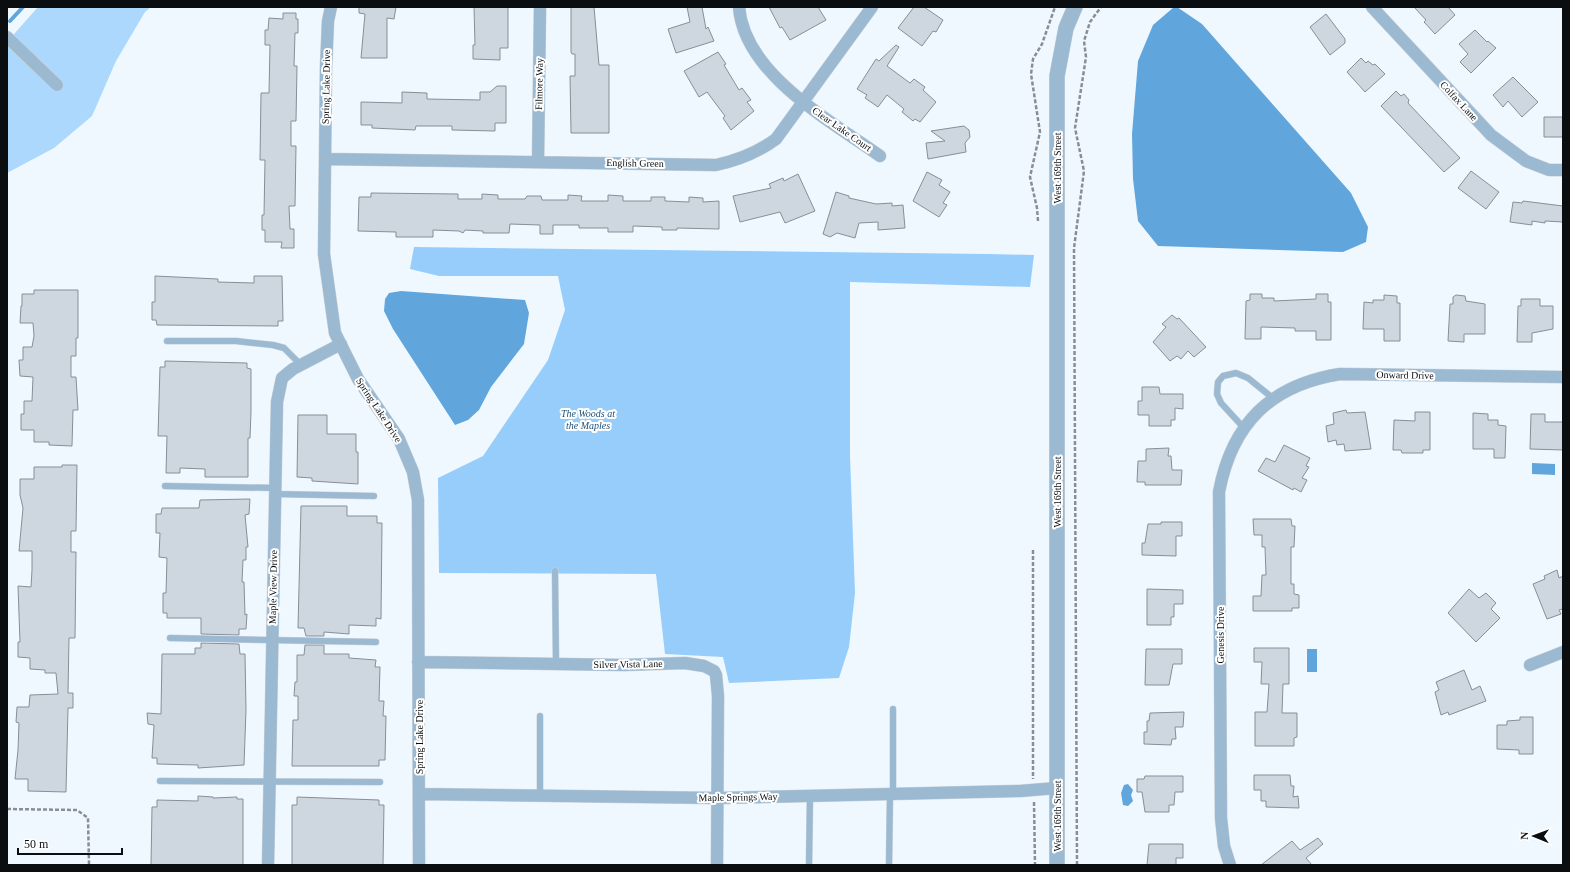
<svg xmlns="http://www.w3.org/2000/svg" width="1570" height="872" font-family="'Times New Roman',serif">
	<rect width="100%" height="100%" fill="#f0f8ff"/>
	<path fill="#add8fd" d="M 38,7 L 151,7 L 145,12 L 116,61 L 92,116 L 54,148 L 7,173 L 7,42 Z"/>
	<path fill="#96cdfb" d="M 414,247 L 988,254 L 1034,255 L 1030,287 L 850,282 L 850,456 L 855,593 L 849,647 L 839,678 L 729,683 L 723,657 L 665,654 L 656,574 L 439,573 L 438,478 L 483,456 L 548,360 L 565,310 L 558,276 L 439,276 L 410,269 Z"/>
	<path fill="#60a6dd" d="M 1174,7 L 1177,7 L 1202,24 L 1351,193 L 1368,227 L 1366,242 L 1343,252 L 1158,246 L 1138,221 L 1133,179 L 1132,134 L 1138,61 L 1153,25 Z
		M 401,291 L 525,300 L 529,313 L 524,344 L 491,387 L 479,410 L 468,420 L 455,425 L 393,329 L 384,311 L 385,299 L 389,293 Z
		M 1532,463 L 1555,464 L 1555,475 L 1532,474 Z
		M 1307,649 L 1317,649 L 1317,672 L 1307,672 Z
		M 1128,784 L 1133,790 L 1131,795 L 1133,801 L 1128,806 L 1123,805 L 1121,793 L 1124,785 Z"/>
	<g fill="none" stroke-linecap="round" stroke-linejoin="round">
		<path stroke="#60a6dd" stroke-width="4" d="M 10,21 L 23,7"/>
	</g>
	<path fill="#ced7e0" stroke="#868f97" d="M 359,7 L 396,7 L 394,19 L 387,18 L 387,58 L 361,58 L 365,14 L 359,13 Z
		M 474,7 L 508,7 L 508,48 L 500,48 L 500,60 L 473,59 L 473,45 L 475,45 Z
		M 571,7 L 594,7 L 599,65 L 609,65 L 609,133 L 571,133 L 570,76 L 575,76 L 575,54 L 572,54 L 571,52 Z
		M 687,7 L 702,7 L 706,29 L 708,27 L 714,41 L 676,53 L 668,29 L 690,22 Z
		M 769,7 L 818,7 L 826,20 L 790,40 L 782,27 L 780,28 Z
		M 914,7 L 924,7 L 943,20 L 936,32 L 933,31 L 922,46 L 898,28 Z
		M 1414,7 L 1448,7 L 1455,15 L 1435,34 L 1424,22 L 1426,20 Z
		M 283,13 L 296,13 L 296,19 L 298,19 L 298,33 L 295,33 L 294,66 L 297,66 L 296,121 L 291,121 L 291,146 L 296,146 L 295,206 L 289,206 L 290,229 L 294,229 L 294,248 L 281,248 L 282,242 L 265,242 L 265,230 L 262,230 L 262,215 L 264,215 L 265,160 L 260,160 L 261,93 L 269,93 L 270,45 L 265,45 L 265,30 L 268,30 L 269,18 L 283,19 Z
		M 1326,14 L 1345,39 L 1345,43 L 1330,55 L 1310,27 Z
		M 1475,30 L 1487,42 L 1488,41 L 1496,48 L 1471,73 L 1460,62 L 1468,54 L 1459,44 Z
		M 896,45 L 899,47 L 887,66 L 910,83 L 914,79 L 925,87 L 923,90 L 936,102 L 920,122 L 915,119 L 913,121 L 902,112 L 904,109 L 887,95 L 878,107 L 865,98 L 867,95 L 857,89 L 876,59 L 879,61 Z
		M 718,52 L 726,64 L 724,65 L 739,90 L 742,88 L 751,100 L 747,102 L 754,111 L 731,130 L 723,118 L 725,116 L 707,92 L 699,97 L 684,71 Z
		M 1361,58 L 1366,63 L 1368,61 L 1373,65 L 1375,64 L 1385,74 L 1365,92 L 1347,72 Z
		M 1513,77 L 1538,102 L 1522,117 L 1508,101 L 1503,107 L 1493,95 Z
		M 497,86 L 506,86 L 506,123 L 495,123 L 495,131 L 452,130 L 452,126 L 416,126 L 415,130 L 372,128 L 372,125 L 361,125 L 361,102 L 402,103 L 402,92 L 427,93 L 427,99 L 480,100 L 480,92 L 490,92 Z
		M 1396,91 L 1401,96 L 1404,94 L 1409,100 L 1408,103 L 1460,158 L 1444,172 L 1381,106 Z
		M 1544,117 L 1563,117 L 1563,137 L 1544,137 Z
		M 964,126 L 969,130 L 970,137 L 965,143 L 966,152 L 928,159 L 926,143 L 945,141 L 931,131 Z
		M 1471,171 L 1499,192 L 1486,209 L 1458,188 Z
		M 927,172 L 942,180 L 939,185 L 950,192 L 943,203 L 947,205 L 939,217 L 913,201 Z
		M 798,174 L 815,211 L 785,223 L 780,212 L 740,222 L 733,196 L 771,188 L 769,184 L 783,178 L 784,181 Z
		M 836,192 L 849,196 L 849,198 L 876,204 L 892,203 L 892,206 L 903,205 L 905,228 L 878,230 L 878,222 L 859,223 L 855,238 L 837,233 L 830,237 L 823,234 Z
		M 371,193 L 458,194 L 458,199 L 482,199 L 482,194 L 498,195 L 498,199 L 525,199 L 527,196 L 541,196 L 542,200 L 568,200 L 568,195 L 582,196 L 581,201 L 608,201 L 608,195 L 623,196 L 623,201 L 651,201 L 651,197 L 665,197 L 665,201 L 689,202 L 689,197 L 703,198 L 703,202 L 719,201 L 719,229 L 677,228 L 677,230 L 662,230 L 662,227 L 633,226 L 633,232 L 608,232 L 608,228 L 579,228 L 579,225 L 553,225 L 553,234 L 540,234 L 540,225 L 510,224 L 509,233 L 483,233 L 483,231 L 465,230 L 463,233 L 459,231 L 433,230 L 433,237 L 396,237 L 396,232 L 358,231 L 359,197 L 371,197 Z
		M 1523,201 L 1563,206 L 1563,222 L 1545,221 L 1545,223 L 1532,221 L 1532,225 L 1510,222 L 1513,202 L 1522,203 Z
		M 155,276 L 218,279 L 218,282 L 254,283 L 254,276 L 282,276 L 283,321 L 278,321 L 278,326 L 157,325 L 156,320 L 152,320 L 152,302 L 155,302 Z
		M 34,290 L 78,290 L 78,338 L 76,338 L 76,356 L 71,356 L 71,377 L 76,377 L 78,410 L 73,410 L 72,446 L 49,445 L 49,442 L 34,442 L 34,430 L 21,430 L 21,414 L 24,414 L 24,401 L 32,401 L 33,377 L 20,376 L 19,360 L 23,360 L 23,347 L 32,347 L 34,336 L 33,323 L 20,323 L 21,306 L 22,306 L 22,294 L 34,294 Z
		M 1250,294 L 1262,294 L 1262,298 L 1274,298 L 1274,301 L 1316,299 L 1316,294 L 1328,294 L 1328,302 L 1331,302 L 1331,340 L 1316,340 L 1316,331 L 1295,331 L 1295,328 L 1261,327 L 1261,339 L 1245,339 L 1246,301 L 1250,300 Z
		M 1384,295 L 1397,296 L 1397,303 L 1400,303 L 1400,341 L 1384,341 L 1384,329 L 1363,329 L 1364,302 L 1373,303 L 1373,300 L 1384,300 Z
		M 1456,295 L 1465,296 L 1466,301 L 1485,304 L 1485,334 L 1464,334 L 1464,342 L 1448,341 L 1450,304 L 1453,304 L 1453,297 Z
		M 1521,299 L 1540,299 L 1540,306 L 1553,306 L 1553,329 L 1532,333 L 1532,342 L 1517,342 L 1518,306 L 1521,306 Z
		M 1172,315 L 1177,319 L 1179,318 L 1206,347 L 1194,357 L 1188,351 L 1181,359 L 1177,356 L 1170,361 L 1153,342 L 1166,327 L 1162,324 Z
		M 165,361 L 247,363 L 247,368 L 251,369 L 251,412 L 250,438 L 248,438 L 248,477 L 205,477 L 205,469 L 180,468 L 180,473 L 166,473 L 167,436 L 158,436 L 160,367 L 165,367 Z
		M 1142,387 L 1159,387 L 1160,394 L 1183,394 L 1183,409 L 1175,408 L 1175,420 L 1171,420 L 1171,426 L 1149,426 L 1149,415 L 1138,415 L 1138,401 L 1142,401 Z
		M 1346,410 L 1347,413 L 1365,412 L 1371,449 L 1345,451 L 1344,444 L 1337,445 L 1336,440 L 1328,442 L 1326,426 L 1334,424 L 1333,413 Z
		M 1415,412 L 1430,412 L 1430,450 L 1423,450 L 1423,453 L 1402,453 L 1401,450 L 1393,450 L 1394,420 L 1415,421 Z
		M 1473,413 L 1488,414 L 1488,420 L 1498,420 L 1498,425 L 1506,426 L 1505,458 L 1494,458 L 1494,449 L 1473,449 Z
		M 1531,414 L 1545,414 L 1545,422 L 1563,422 L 1563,450 L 1530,449 Z
		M 298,415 L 327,415 L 327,434 L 356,434 L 356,452 L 358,452 L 358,484 L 312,481 L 312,478 L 297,477 Z
		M 1284,445 L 1310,458 L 1306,466 L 1309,467 L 1302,478 L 1307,480 L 1301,492 L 1294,488 L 1293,490 L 1258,471 L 1266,458 L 1275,462 Z
		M 1169,448 L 1168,456 L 1171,456 L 1172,470 L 1182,470 L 1181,485 L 1145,485 L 1145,482 L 1137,482 L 1138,461 L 1146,461 L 1146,449 Z
		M 62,465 L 77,465 L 76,531 L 71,531 L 71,552 L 76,552 L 75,638 L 69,638 L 68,693 L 73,693 L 73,708 L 68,708 L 66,792 L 28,791 L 28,779 L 15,779 L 18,750 L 19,723 L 16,722 L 17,707 L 29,707 L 30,695 L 58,694 L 56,673 L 45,673 L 45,670 L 30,669 L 30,658 L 18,657 L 18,642 L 20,642 L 18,586 L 31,587 L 32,570 L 32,551 L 19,551 L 23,508 L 20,495 L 20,479 L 34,479 L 34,467 L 62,467 Z
		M 250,499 L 249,514 L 245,515 L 248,547 L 246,547 L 246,560 L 243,560 L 242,582 L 244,582 L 245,615 L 247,614 L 246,629 L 239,629 L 239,635 L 201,634 L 201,618 L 167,618 L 167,613 L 163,613 L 163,593 L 166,593 L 167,558 L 159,557 L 160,533 L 156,533 L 156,514 L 161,514 L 162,508 L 199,508 L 200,500 Z
		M 301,506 L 347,506 L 347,516 L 377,516 L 377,523 L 382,523 L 381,619 L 376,618 L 376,626 L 349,625 L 349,634 L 324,632 L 324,636 L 306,636 L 304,628 L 298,628 Z
		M 1253,519 L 1291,519 L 1292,526 L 1295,526 L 1294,547 L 1291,547 L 1291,584 L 1294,584 L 1294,594 L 1299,595 L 1299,608 L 1292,608 L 1292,611 L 1253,611 L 1253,596 L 1261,596 L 1262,575 L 1266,575 L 1265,547 L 1262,547 L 1262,535 L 1254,535 Z
		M 1161,522 L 1182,522 L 1182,536 L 1176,536 L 1176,556 L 1142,555 L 1142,543 L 1145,543 L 1148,524 L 1161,524 Z
		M 1557,570 L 1559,578 L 1563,576 L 1563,609 L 1559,610 L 1561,614 L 1547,619 L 1533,584 L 1545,579 L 1544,576 Z
		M 1147,589 L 1183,590 L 1183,604 L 1174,604 L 1174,617 L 1171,617 L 1171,625 L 1147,625 Z
		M 1469,589 L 1479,598 L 1486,593 L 1496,603 L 1491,609 L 1500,618 L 1476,642 L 1448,613 Z
		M 201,643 L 239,644 L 240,654 L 245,654 L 246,710 L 244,765 L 198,768 L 198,765 L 157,764 L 157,758 L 152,758 L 154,725 L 148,724 L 147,713 L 161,714 L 162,654 L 195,654 L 195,648 L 201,648 Z
		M 305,645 L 324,645 L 324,654 L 349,654 L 349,658 L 376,660 L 375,667 L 380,667 L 379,701 L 384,701 L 383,716 L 386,716 L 385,760 L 379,760 L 379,766 L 292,766 L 293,720 L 298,720 L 298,696 L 294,696 L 295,682 L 297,682 L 297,655 L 304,655 Z
		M 1254,648 L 1289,648 L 1289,684 L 1283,684 L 1282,713 L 1297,713 L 1297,737 L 1294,738 L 1294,746 L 1255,746 L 1255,712 L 1267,712 L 1269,684 L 1261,684 L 1262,662 L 1254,662 Z
		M 1146,649 L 1182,649 L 1182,664 L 1173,664 L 1169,685 L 1145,685 Z
		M 1464,670 L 1472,690 L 1480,686 L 1486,701 L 1449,715 L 1448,712 L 1441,715 L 1435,692 L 1439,690 L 1436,682 Z
		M 1184,712 L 1183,727 L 1175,727 L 1176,739 L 1172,739 L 1171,745 L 1144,744 L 1144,732 L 1147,732 L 1147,721 L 1149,721 L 1150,713 Z
		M 1520,717 L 1533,717 L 1533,754 L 1519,754 L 1519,750 L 1497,749 L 1497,725 L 1507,725 L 1507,721 L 1520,720 Z
		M 1254,775 L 1290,775 L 1291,786 L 1294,786 L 1293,797 L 1298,796 L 1299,808 L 1266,807 L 1266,801 L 1261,801 L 1261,790 L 1254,790 Z
		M 1145,776 L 1183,776 L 1183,792 L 1175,792 L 1174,805 L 1169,805 L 1169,812 L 1145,812 L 1142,792 L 1137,792 L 1137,779 L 1144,779 Z
		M 198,796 L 213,797 L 213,798 L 237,797 L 237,799 L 243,799 L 243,865 L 151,865 L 152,807 L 157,807 L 157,800 L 198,801 Z
		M 297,797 L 379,800 L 379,805 L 384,805 L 383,865 L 292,865 L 292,805 L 297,805 Z
		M 1318,838 L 1323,844 L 1306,858 L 1312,865 L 1261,865 L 1292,841 L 1300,850 Z
		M 1149,844 L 1183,844 L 1183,858 L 1176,858 L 1176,865 L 1147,865 Z"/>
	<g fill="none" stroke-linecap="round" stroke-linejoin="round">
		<g stroke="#cbd3d9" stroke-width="7">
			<path id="service" d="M 167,341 L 236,341 L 273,345 L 284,348 L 301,365
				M 1244,428 L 1221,403 L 1217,394 L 1218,382 L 1223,376 L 1236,373 L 1248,378 L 1274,399
				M 165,486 L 275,488
				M 275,494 L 374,496
				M 555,571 L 556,664
				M 170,638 L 376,642
				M 160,781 L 380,782
				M 893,794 L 893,709
				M 540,796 L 540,716
				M 809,865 L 810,796
				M 889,865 L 890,794"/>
		</g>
		<g stroke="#cbd3d9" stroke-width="13">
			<path id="minor" d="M 331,7 L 328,21 L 326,68 L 324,254 L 335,333 L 358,379 L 399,439 L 413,472 L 418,500 L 419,865
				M 739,7 C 744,74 831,121 880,156
				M 1372,7 L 1491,135 L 1526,161 L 1549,170 L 1563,170
				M 7,37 L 57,85
				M 325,159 L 716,165 C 739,160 757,153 776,139 L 872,7
				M 538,162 L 540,7
				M 418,662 L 624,665 L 685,663 L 704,666 L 714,671 L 716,675 L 718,696 L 717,865
				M 1530,665 L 1563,652
				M 419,794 L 718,798 L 1020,791 L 1057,788
				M 268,865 L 277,402 L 282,378 L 293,369 L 341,344
				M 1230,865 L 1224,846 L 1221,818 L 1219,492 C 1232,423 1271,385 1340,374 L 1563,377"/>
		</g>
		<g stroke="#cbd3d9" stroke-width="16">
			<path id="tertiary" d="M 1057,865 L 1057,76 L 1066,28 L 1075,7"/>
		</g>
		<path stroke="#888e93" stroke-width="2.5" stroke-dasharray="4 2" stroke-linecap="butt" d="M 1038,221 L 1037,208 L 1030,177 L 1040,132 L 1031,74 L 1033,59 L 1042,44 L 1055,7
			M 1033,550 L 1033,779
			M 1034,802 L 1035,865
			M 7,809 L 77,810 L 88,818 L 89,865
			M 1077,865 L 1074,248 L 1084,171 L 1075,128 L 1086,57 L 1084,41 L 1090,22 L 1101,7"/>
		<use href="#service" stroke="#9cb9d2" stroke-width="6"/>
		<use href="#minor" stroke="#9cb9d2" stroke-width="12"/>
		<use href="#tertiary" stroke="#9cb9d2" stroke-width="15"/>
	</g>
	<g text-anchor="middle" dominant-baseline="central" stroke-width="4" stroke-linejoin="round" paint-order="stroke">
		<g font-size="10" fill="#0b0e10" stroke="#fff">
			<text transform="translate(539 84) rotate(-89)">Filmore Way</text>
			<text transform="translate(326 87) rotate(-89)">Spring Lake Drive</text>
			<text transform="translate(1459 101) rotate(47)">Colfax Lane</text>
			<text transform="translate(842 129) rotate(35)">Clear Lake Court</text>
			<text transform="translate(635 163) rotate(1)">English Green</text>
			<text transform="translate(1057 168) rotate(-90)">West 169th Street</text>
			<text transform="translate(1405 375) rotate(1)">Onward Drive</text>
			<text transform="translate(379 410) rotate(57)">Spring Lake Drive</text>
			<text transform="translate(1057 492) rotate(-90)">West 169th Street</text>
			<text transform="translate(273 587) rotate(-89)">Maple View Drive</text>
			<text transform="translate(1220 635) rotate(-90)">Genesis Drive</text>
			<text transform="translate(628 664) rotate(-1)">Silver Vista Lane</text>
			<text transform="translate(419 737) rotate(-90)">Spring Lake Drive</text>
			<text transform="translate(738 797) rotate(-1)">Maple Springs Way</text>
			<text transform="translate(1057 816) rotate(-90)">West 169th Street</text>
		</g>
		<g font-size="10" font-style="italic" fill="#215379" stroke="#fff">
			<text x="588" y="413">The Woods at<tspan x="588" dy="12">the Maples</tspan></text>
		</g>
	</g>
	<rect width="1570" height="872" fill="none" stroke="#0b0e10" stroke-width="16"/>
	<g transform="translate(1534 836) rotate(271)" stroke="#ffffff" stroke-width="3" paint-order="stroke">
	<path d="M0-3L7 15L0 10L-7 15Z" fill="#0b0e10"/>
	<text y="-6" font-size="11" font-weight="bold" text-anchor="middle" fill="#0b0e10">N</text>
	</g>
	<path d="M18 848v6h104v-6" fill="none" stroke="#0b0e10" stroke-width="2"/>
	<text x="24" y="848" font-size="12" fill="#0b0e10" stroke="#ffffff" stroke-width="3" paint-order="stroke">50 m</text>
</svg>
